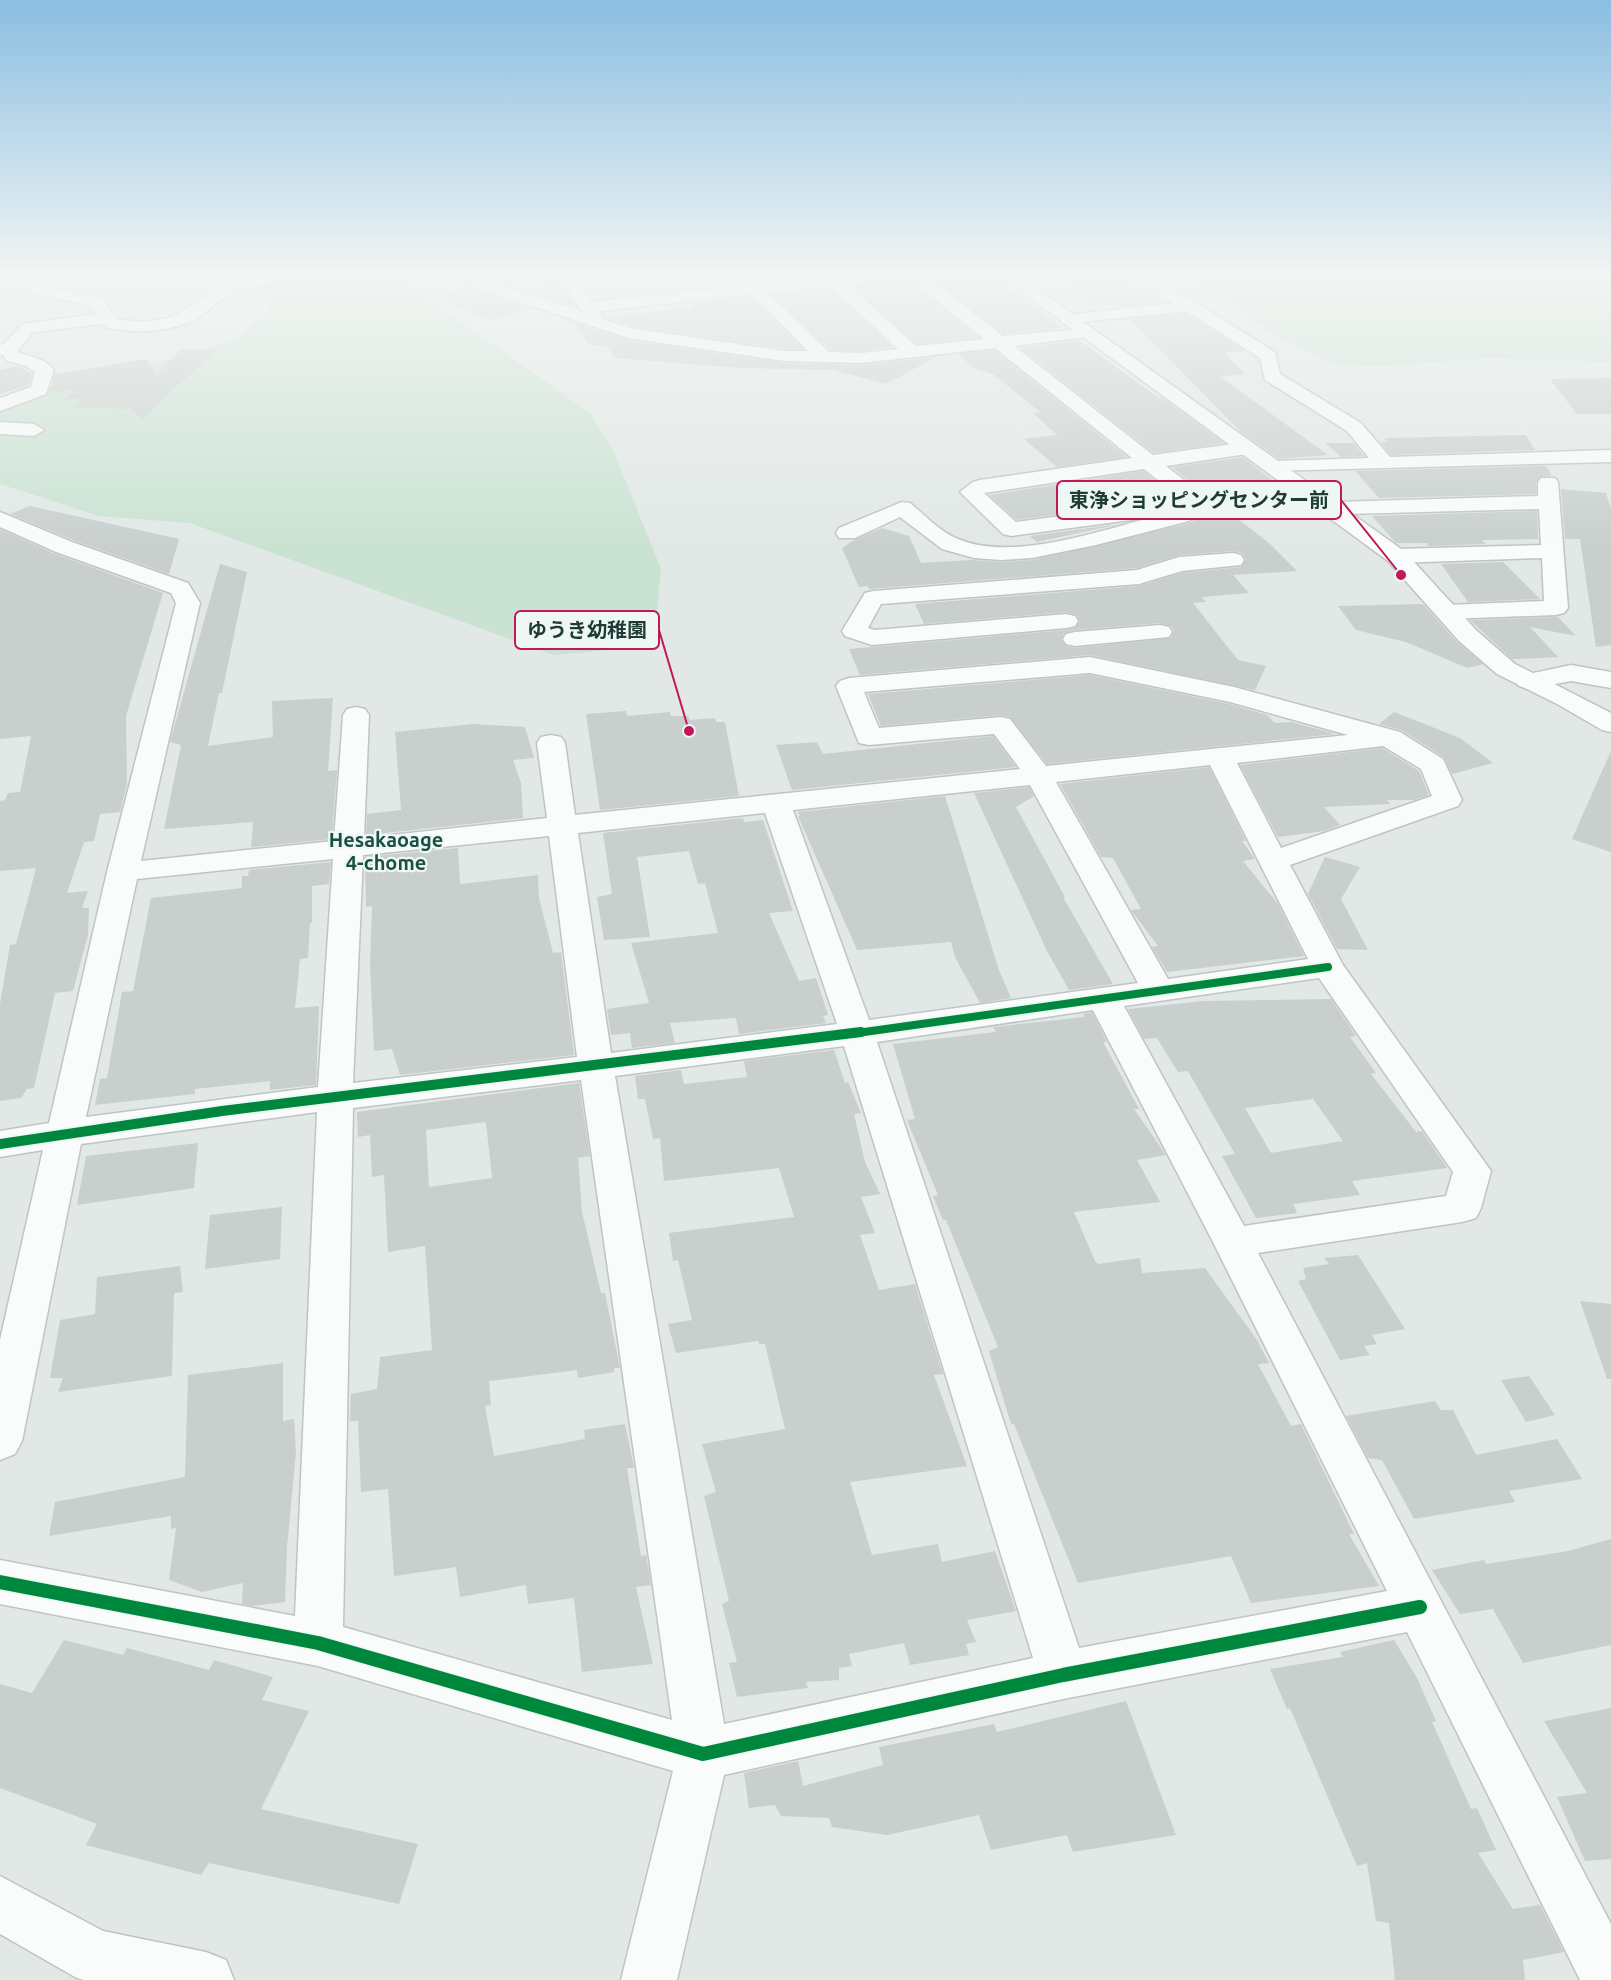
<svg xmlns="http://www.w3.org/2000/svg" width="1611" height="1980" font-family="Ubuntu,'Noto Sans JP',sans-serif">
	<rect width="100%" height="100%" fill="#e1e8e5"/>
	<path fill="#c9e2d2" d="M 228,273 L 391,273 L 590,413 L 614,452 L 661,569 L 655,629 L 627,648 L 554,655 L 190,523 L 99,516 L 0,484 L 0,398 L 176,358 L 236,339 L 267,313 L 271,297 L 245,279 Z
		M 1185,273 L 1611,273 L 1611,362 L 1488,358 L 1377,366 L 1332,363 L 1275,335 Z"/>
	<path fill="#c8cfcc" fill-rule="evenodd" d="M 987,273 L 997,280 L 1063,328 L 1004,334 L 928,274 Z
		M 1064,273 L 1118,273 L 1139,297 L 1156,296 L 1164,302 L 1118,307 L 1115,304 L 1090,305 Z
		M 907,279 L 978,337 L 917,344 L 852,286 Z
		M 563,285 L 578,308 L 536,294 L 532,288 Z
		M 472,286 L 477,290 L 532,309 L 493,319 L 485,318 L 435,297 Z
		M 829,288 L 893,347 L 862,351 L 830,350 L 773,295 Z
		M 750,296 L 803,349 L 784,349 L 631,326 L 605,317 L 694,308 L 689,303 Z
		M 1185,313 L 1245,351 L 1224,353 L 1245,374 L 1221,377 L 1328,455 L 1279,459 L 1241,432 L 1130,319 Z
		M 575,323 L 628,340 L 784,363 L 862,365 L 936,357 L 886,384 L 833,370 L 741,368 L 615,358 L 606,345 L 589,345 Z
		M 1079,340 L 1160,399 L 1161,397 L 1224,443 L 1154,453 L 1020,348 Z
		M 180,350 L 216,350 L 142,419 L 131,409 L 74,407 L 83,399 L 65,399 L 75,390 L 49,392 L 55,374 L 146,359 L 157,375 Z
		M 994,350 L 1127,457 L 1057,467 L 1024,439 L 1057,435 L 1033,413 L 1040,412 L 993,374 L 975,369 L 958,354 Z
		M 18,366 L 32,373 L 29,385 L 0,394 L 0,370 Z
		M 1611,378 L 1611,414 L 1577,414 L 1550,379 Z
		M 1526,435 L 1535,450 L 1391,455 L 1380,442 L 1388,442 L 1384,438 Z
		M 1325,443 L 1354,443 L 1364,456 L 1341,457 Z
		M 1243,457 L 1292,496 L 1258,501 L 1208,496 L 1172,467 Z
		M 1546,466 L 1552,476 L 1539,477 L 1536,482 L 1536,494 L 1379,498 L 1355,471 Z
		M 1143,471 L 1177,498 L 1017,520 L 989,495 Z
		M 1561,489 L 1606,493 L 1611,509 L 1611,645 L 1596,647 L 1580,539 L 1565,539 Z
		M 30,506 L 179,539 L 169,574 L 73,540 L 10,514 Z
		M 1537,511 L 1538,539 L 1481,540 L 1486,544 L 1428,546 L 1427,543 L 1396,543 L 1372,516 Z
		M 1206,513 L 1233,515 L 1270,544 L 1297,571 L 1233,575 L 1249,593 L 1202,597 L 1206,602 L 1193,603 L 1238,660 L 1266,666 L 1255,690 L 1090,655 L 860,675 L 849,649 L 1066,630 L 1075,628 L 1080,622 L 1077,615 L 1066,612 L 924,624 L 915,604 L 1139,586 L 1182,573 L 1241,567 L 1246,559 L 1242,553 L 1233,551 L 1179,555 L 1137,568 L 869,589 L 868,586 L 859,587 L 842,548 L 854,540 L 882,528 L 909,536 L 921,563 L 971,560 L 1001,562 L 1032,560 L 1190,523 ZM 1160,623 L 1171,626 L 1174,631 L 1171,638 L 1075,648 L 1066,646 L 1061,640 L 1064,633 L 1075,630 Z
		M 1120,524 L 1037,542 L 1030,536 Z
		M 0,529 L 55,554 L 163,593 L 126,716 L 127,784 L 120,812 L 100,814 L 94,841 L 84,842 L 67,893 L 88,891 L 82,908 L 89,908 L 88,935 L 73,991 L 55,993 L 34,1088 L 27,1089 L 21,1098 L 0,1101 L 0,1004 L 10,945 L 16,944 L 36,868 L 0,871 L 0,801 L 5,800 L 8,793 L 20,792 L 31,736 L 0,739 Z
		M 1503,562 L 1540,599 L 1468,602 L 1441,564 Z
		M 220,564 L 247,572 L 222,693 L 219,693 L 208,746 L 273,737 L 272,701 L 333,698 L 328,771 L 337,770 L 332,839 L 251,847 L 253,822 L 164,829 L 181,745 L 170,742 Z
		M 1423,604 L 1457,642 L 1483,664 L 1467,668 L 1406,642 L 1356,630 L 1338,606 Z
		M 1558,617 L 1576,636 L 1530,627 L 1558,657 L 1521,659 L 1512,659 L 1470,620 Z
		M 1090,675 L 1229,704 L 1267,715 L 1275,723 L 1291,722 L 1336,734 L 1047,764 L 1010,717 L 1001,715 L 881,726 L 868,694 Z
		M 626,711 L 627,716 L 670,712 L 671,716 L 688,716 L 690,720 L 715,718 L 716,722 L 725,722 L 739,796 L 600,810 L 586,714 Z
		M 1394,712 L 1460,738 L 1493,763 L 1452,774 L 1444,757 L 1401,730 L 1379,724 Z
		M 473,724 L 525,727 L 534,758 L 513,760 L 521,783 L 523,818 L 366,835 L 367,814 L 401,810 L 395,732 Z
		M 993,736 L 1016,767 L 792,790 L 776,745 L 817,742 L 823,754 Z
		M 1382,748 L 1419,771 L 1429,795 L 1414,800 L 1387,800 L 1390,804 L 1324,807 L 1340,825 L 1324,831 L 1278,837 L 1240,765 Z
		M 1611,751 L 1611,852 L 1572,839 Z
		M 1209,767 L 1246,841 L 1242,841 L 1255,859 L 1243,861 L 1278,904 L 1304,956 L 1167,972 L 1152,947 L 1158,946 L 1131,910 L 1141,909 L 1113,858 L 1101,857 L 1060,784 Z
		M 1029,787 L 1034,796 L 1016,807 L 1065,897 L 1063,897 L 1113,984 L 1069,990 L 1047,951 L 974,793 Z
		M 945,796 L 999,970 L 1011,998 L 980,1003 L 955,957 L 951,942 L 857,950 L 798,816 L 800,816 L 798,812 Z
		M 743,818 L 744,822 L 763,820 L 793,911 L 769,913 L 799,981 L 816,978 L 828,1015 L 823,1016 L 826,1023 L 739,1034 L 736,1018 L 670,1023 L 675,1043 L 632,1048 L 630,1033 L 611,1035 L 607,1009 L 649,1003 L 631,943 L 718,933 L 705,883 L 698,884 L 689,851 L 637,857 L 650,937 L 604,940 L 597,897 L 612,894 L 603,833 Z
		M 458,848 L 460,884 L 538,875 L 539,898 L 553,953 L 561,952 L 574,1055 L 400,1075 L 392,1049 L 374,1051 L 370,965 L 372,906 L 366,907 L 365,857 Z
		M 1325,857 L 1360,867 L 1341,899 L 1368,950 L 1337,949 L 1308,894 Z
		M 331,862 L 329,884 L 312,886 L 312,923 L 310,923 L 308,958 L 300,959 L 295,1008 L 319,1006 L 316,1085 L 270,1090 L 270,1081 L 195,1089 L 195,1094 L 95,1105 L 100,1079 L 107,1078 L 122,992 L 133,991 L 151,898 L 242,888 L 242,876 L 248,876 L 249,870 Z
		M 1331,999 L 1356,1036 L 1350,1037 L 1376,1073 L 1371,1074 L 1416,1132 L 1422,1131 L 1447,1168 L 1352,1181 L 1360,1195 L 1293,1204 L 1297,1213 L 1256,1218 L 1222,1156 L 1235,1154 L 1188,1071 L 1178,1072 L 1157,1038 L 1144,1039 L 1128,1009 L 1204,1001 ZM 1313,1099 L 1343,1141 L 1271,1153 L 1245,1108 Z
		M 1092,1012 L 1107,1042 L 1103,1042 L 1139,1109 L 1134,1109 L 1166,1155 L 1137,1160 L 1160,1202 L 1074,1212 L 1095,1261 L 1098,1264 L 1140,1258 L 1142,1273 L 1205,1268 L 1257,1340 L 1269,1363 L 1258,1364 L 1291,1426 L 1301,1424 L 1354,1534 L 1349,1534 L 1379,1586 L 1251,1603 L 1231,1556 L 1078,1583 L 1014,1424 L 1011,1424 L 989,1351 L 998,1347 L 946,1220 L 943,1220 L 933,1196 L 938,1195 L 907,1120 L 915,1119 L 893,1044 L 996,1032 L 993,1027 L 1084,1017 L 1083,1014 Z
		M 834,1050 L 845,1083 L 848,1082 L 861,1113 L 854,1114 L 865,1162 L 880,1194 L 861,1197 L 875,1233 L 860,1235 L 879,1290 L 915,1284 L 943,1374 L 934,1375 L 967,1466 L 850,1482 L 872,1555 L 938,1544 L 942,1562 L 995,1551 L 1016,1611 L 967,1620 L 976,1642 L 966,1644 L 969,1655 L 910,1665 L 904,1643 L 849,1654 L 852,1666 L 839,1668 L 839,1680 L 806,1682 L 808,1688 L 737,1697 L 729,1663 L 737,1662 L 722,1604 L 729,1601 L 704,1496 L 716,1492 L 702,1444 L 785,1429 L 765,1344 L 759,1344 L 758,1341 L 676,1353 L 668,1324 L 692,1320 L 678,1260 L 673,1261 L 669,1233 L 794,1217 L 779,1168 L 664,1181 L 660,1138 L 653,1139 L 645,1099 L 638,1099 L 635,1076 L 681,1070 L 684,1084 L 747,1077 L 744,1061 Z
		M 579,1083 L 590,1156 L 578,1158 L 582,1212 L 601,1293 L 605,1293 L 620,1368 L 614,1368 L 614,1372 L 578,1378 L 577,1370 L 489,1381 L 491,1405 L 485,1406 L 494,1456 L 585,1439 L 584,1430 L 625,1424 L 634,1468 L 627,1468 L 641,1556 L 646,1555 L 651,1585 L 636,1587 L 653,1664 L 582,1672 L 574,1598 L 528,1604 L 526,1585 L 460,1597 L 456,1567 L 394,1576 L 388,1489 L 361,1492 L 358,1421 L 350,1421 L 351,1394 L 377,1389 L 380,1357 L 432,1350 L 425,1246 L 388,1252 L 384,1175 L 372,1177 L 370,1135 L 358,1137 L 357,1112 ZM 486,1122 L 492,1178 L 429,1187 L 426,1130 Z
		M 198,1143 L 194,1188 L 77,1205 L 86,1156 Z
		M 282,1207 L 280,1259 L 205,1269 L 210,1215 Z
		M 1358,1255 L 1405,1329 L 1372,1335 L 1377,1344 L 1364,1346 L 1370,1355 L 1340,1360 L 1298,1281 L 1306,1279 L 1303,1268 L 1329,1264 L 1324,1258 Z
		M 180,1266 L 183,1292 L 174,1293 L 172,1376 L 58,1392 L 63,1378 L 50,1378 L 60,1320 L 95,1314 L 97,1277 Z
		M 1580,1301 L 1611,1304 L 1611,1379 L 1607,1379 Z
		M 283,1363 L 283,1421 L 294,1419 L 296,1452 L 287,1547 L 285,1602 L 252,1606 L 242,1604 L 243,1583 L 202,1592 L 169,1580 L 176,1528 L 171,1529 L 171,1516 L 49,1536 L 55,1502 L 185,1477 L 188,1375 Z
		M 1529,1376 L 1555,1415 L 1526,1422 L 1501,1380 Z
		M 1435,1401 L 1441,1410 L 1453,1410 L 1476,1455 L 1557,1439 L 1582,1479 L 1509,1491 L 1515,1502 L 1414,1519 L 1382,1460 L 1368,1458 L 1346,1416 Z
		M 1611,1539 L 1611,1645 L 1523,1663 L 1493,1609 L 1460,1614 L 1432,1570 L 1484,1560 L 1486,1564 L 1568,1551 Z
		M 64,1640 L 123,1655 L 127,1648 L 209,1670 L 214,1660 L 273,1677 L 262,1700 L 309,1711 L 261,1809 L 418,1844 L 399,1904 L 209,1863 L 201,1875 L 86,1845 L 97,1824 L 0,1788 L 0,1684 L 32,1693 Z
		M 1394,1640 L 1417,1678 L 1436,1721 L 1432,1722 L 1471,1809 L 1477,1808 L 1496,1850 L 1478,1853 L 1513,1909 L 1540,1905 L 1564,1952 L 1523,1960 L 1525,1980 L 1395,1980 L 1389,1923 L 1376,1921 L 1367,1863 L 1357,1866 L 1290,1708 L 1287,1709 L 1270,1669 L 1343,1657 L 1340,1652 Z
		M 1126,1701 L 1176,1835 L 1073,1852 L 1067,1835 L 991,1850 L 979,1815 L 887,1835 L 832,1827 L 829,1818 L 781,1816 L 775,1805 L 749,1808 L 744,1773 L 798,1761 L 803,1786 L 883,1765 L 879,1747 L 994,1724 L 997,1732 Z
		M 1611,1708 L 1611,1859 L 1585,1861 L 1557,1797 L 1587,1793 L 1544,1721 Z"/>
	<g fill="none" stroke-linecap="round" stroke-linejoin="round">
		<g stroke="#bec5c2" stroke-width="3">
			<path id="street" d="M 2,273 L 22,273 L 45,287 L 102,298 L 117,319 L 142,322 L 168,318 L 187,309 L 225,283 L 268,273 L 288,273 C 276,288 252,282 236,290 C 222,296 212,309 199,317 C 170,333 136,334 105,327 L 103,324 L 33,332 L 18,350 L 20,353 C 33,357 46,359 54,370 L 46,394 L 0,411 L 0,398 L 31,387 L 35,372 L 26,366 L 7,361 L 3,355 L 0,355 L 0,345 L 4,344 L 22,324 L 97,314 L 90,305 L 34,294 Z
				M 460,273 L 478,273 L 490,282 L 583,312 L 557,273 L 573,273 L 592,302 L 743,286 L 737,279 L 745,274 L 759,284 L 820,277 L 817,273 L 837,275 L 923,273 L 1003,336 L 1092,328 L 1095,332 L 1086,337 L 1014,346 L 1153,455 L 1247,442 L 1254,444 L 1257,448 L 1254,452 L 1247,454 L 1166,466 L 1207,498 L 1271,504 L 1538,496 L 1538,482 L 1541,478 L 1555,478 L 1558,482 L 1568,608 L 1564,613 L 1556,615 L 1446,619 L 1438,617 L 1434,612 L 1438,607 L 1446,605 L 1544,601 L 1542,558 L 1396,563 L 1388,561 L 1385,556 L 1388,551 L 1396,549 L 1541,545 L 1539,509 L 1271,516 L 1205,511 L 1189,521 L 1096,545 L 1032,558 L 1001,560 L 974,558 L 942,549 L 900,517 L 855,538 L 839,538 L 836,533 L 839,528 L 902,502 L 910,503 C 925,515 940,532 958,539 C 1012,562 1099,531 1153,517 L 1011,536 L 1003,534 L 964,496 L 960,492 L 973,482 L 980,480 L 1132,458 L 995,348 L 862,363 L 784,361 L 628,338 L 478,288 ZM 908,277 L 984,339 L 916,346 L 847,284 ZM 830,286 L 898,349 L 862,353 L 829,352 L 768,293 ZM 751,294 L 808,351 L 784,351 L 631,328 L 604,320 L 599,311 ZM 1144,469 L 1183,500 L 1016,522 L 984,493 Z
				M 1129,273 L 1148,273 L 1275,352 L 1280,374 L 1361,423 L 1390,457 L 1611,450 L 1611,462 L 1267,471 L 1264,467 L 1267,463 L 1274,461 L 1369,458 L 1347,431 L 1265,380 L 1260,358 L 1186,311 L 1063,324 L 1061,320 L 1069,315 L 1173,303 Z
				M 0,422 L 34,424 L 44,430 L 34,436 L 0,434 Z
				M 0,512 L 72,542 L 188,583 L 200,603 L 141,861 L 334,841 L 343,715 L 347,709 L 356,707 L 365,709 L 369,715 L 364,838 L 547,818 L 537,743 L 541,737 L 551,735 L 561,737 L 565,743 L 575,815 L 1020,769 L 994,734 L 869,745 L 859,743 L 836,686 L 840,681 L 849,678 L 1090,657 L 1234,687 L 1400,732 L 1443,759 L 1462,800 L 1458,806 L 1290,865 L 1343,965 L 1491,1171 L 1481,1208 L 1476,1218 L 1462,1222 L 1258,1253 L 1611,1924 L 1611,1980 L 1580,1980 L 1407,1632 L 1063,1699 L 724,1775 L 677,1980 L 621,1980 L 673,1771 L 318,1666 L 0,1604 L 0,1560 L 295,1616 L 317,1112 L 81,1144 L 22,1441 L 15,1454 L 0,1460 L 0,1340 L 43,1150 L 0,1157 L 0,1131 L 49,1123 L 107,872 L 176,603 L 171,593 L 56,552 L 0,527 ZM 1090,673 L 1230,702 L 1348,735 L 1046,766 L 1010,719 L 1001,717 L 879,728 L 864,692 ZM 1383,746 L 1421,769 L 1432,796 L 1281,848 L 1237,763 ZM 1210,765 L 1308,959 L 1168,979 L 1056,782 ZM 1030,785 L 1138,983 L 869,1020 L 793,810 ZM 765,813 L 837,1024 L 611,1053 L 578,833 ZM 549,836 L 577,1057 L 353,1083 L 363,855 ZM 333,859 L 318,1087 L 86,1117 L 137,879 ZM 1319,978 L 1453,1172 L 1446,1196 L 1244,1226 L 1124,1006 ZM 1093,1010 L 1213,1242 L 1387,1591 L 1079,1648 L 877,1042 ZM 844,1046 L 1033,1658 L 724,1724 L 615,1076 ZM 581,1080 L 672,1720 L 343,1627 L 353,1108 Z
				M 1233,553 L 1241,555 L 1244,560 L 1241,565 L 1182,571 L 1139,584 L 881,604 L 868,628 L 875,630 L 1066,614 L 1075,616 L 1078,621 L 1075,626 L 1066,628 L 872,645 L 845,636 L 842,631 L 865,593 L 873,591 L 1137,570 L 1179,557 Z
				M 1160,625 L 1169,627 L 1172,632 L 1169,637 L 1075,646 L 1066,644 L 1063,639 L 1066,634 L 1075,632 Z
				M 1571,665 L 1611,672 L 1611,688 L 1571,681 L 1528,689 L 1519,686 L 1515,681 L 1519,676 Z"/>
		</g>
		<g stroke="#bdc5c2" stroke-width="3">
			<path id="secondary" d="M 996,273 L 1015,273 L 1404,551 L 1477,631 L 1515,664 L 1611,713 L 1611,732 L 1602,730 L 1559,705 L 1497,674 L 1459,641 L 1388,561 Z
				M 0,1876 L 103,1931 L 206,1952 L 226,1960 L 234,1980 L 83,1980 L 75,1977 L 0,1934 Z"/>
		</g>
		<use href="#street" fill="#fafcfb" fill-rule="evenodd"/>
		<use href="#secondary" fill="#fafcfb" fill-rule="evenodd"/>
		<g stroke="#eef7f3" stroke-width="12">
			<path id="cycleway-far2" d="M 850,1034 L 1328,967"/>
		</g>
		<g stroke="#eef7f3" stroke-width="14">
			<path id="cycleway-far1" d="M 0,1144 L 222,1111 L 861,1032"/>
		</g>
		<g stroke="#eef7f3" stroke-width="17">
			<path id="cycleway" d="M 0,1582 L 318,1643 L 703,1754 L 1063,1675 L 1420,1607"/>
		</g>
		<use href="#cycleway-far2" stroke="#00873e" stroke-width="8"/>
		<use href="#cycleway-far1" stroke="#00873e" stroke-width="10"/>
		<use href="#cycleway" stroke="#00873e" stroke-width="14"/>
	</g>
	<linearGradient id="sky" x2="0" y2="1"><stop stop-color="#8abee2"/><stop offset="0.5" stop-color="#f2f5f3"/><stop offset="1" stop-color="#f2f5f3" stop-opacity="0"/></linearGradient>
	<rect width="1611" height="550" fill="url(#sky)"/>
	<g text-anchor="middle" dominant-baseline="central" stroke-width="4.5" stroke-linejoin="round" paint-order="stroke">
		<g font-size="20" font-weight="bold" fill="#194f45" stroke="#eef7f3">
			<text x="386" y="839">Hesakaoage<tspan x="386" dy="23">4-chome</tspan></text>
		</g>
	</g>
	<path fill="none" stroke="#c2185b" stroke-width="2" d="M1401 575L1341 500M689 731L659 630"/>
	<g fill="#c2185b" stroke="#eef7f3" stroke-width="2">
		<circle cx="1401" cy="575" r="6"/>
		<circle cx="689" cy="731" r="6"/>
	</g>
	<g fill="#eef7f3" stroke="#c2185b" stroke-width="2">
		<rect x="1057" y="481" width="284" height="38" rx="6"/>
		<rect x="515" y="611" width="144" height="38" rx="6"/>
	</g>
	<g font-size="20" text-anchor="middle" font-weight="bold" fill="#1e3c35">
		<text x="1199" y="507">東浄ショッピングセンター前</text>
		<text x="587" y="637">ゆうき幼稚園</text>
	</g>
</svg>
